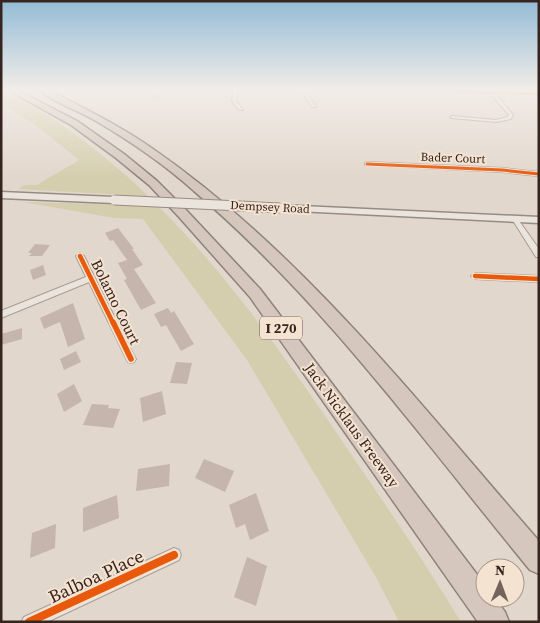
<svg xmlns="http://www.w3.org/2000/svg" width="540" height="623" font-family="'Source Serif 4',serif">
	<rect width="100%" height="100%" fill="#e2d7cc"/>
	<path fill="#d5ceae" d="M 1,91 C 49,112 90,144 129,178 C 216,257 282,352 347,448 C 386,506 425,562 461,622 L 399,622 L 377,579 L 247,360 L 143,219 L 114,218 L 23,202 L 138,205 L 124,195 L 18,189 L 25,185 L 37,185 L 79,160 L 37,126 L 1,103 Z"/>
	<path fill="#c6b5ad" d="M 118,228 L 134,249 L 132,249 L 143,265 L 134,269 L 156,303 L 141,310 L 124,280 L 127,279 L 118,263 L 127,260 L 113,240 L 110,241 L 105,233 Z
		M 35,244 L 50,245 L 42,256 L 29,256 L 32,253 L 28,253 Z
		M 43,265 L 46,275 L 33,280 L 30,270 Z
		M 73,303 L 85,339 L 68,347 L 60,322 L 44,329 L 40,318 Z
		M 168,308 L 171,313 L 174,311 L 194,344 L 181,351 L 166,325 L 161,327 L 154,314 Z
		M 22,328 L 22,339 L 1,345 L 1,334 Z
		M 76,351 L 81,362 L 64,370 L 60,359 Z
		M 176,362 L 192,363 L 187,384 L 170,383 Z
		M 74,384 L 82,401 L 64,412 L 57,394 Z
		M 162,391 L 166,414 L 143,422 L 140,398 Z
		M 92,404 L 109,405 L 108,408 L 120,409 L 113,428 L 83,425 Z
		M 204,459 L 234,471 L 225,492 L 195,478 Z
		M 170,464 L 169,486 L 136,491 L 138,469 Z
		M 256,493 L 269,531 L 250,540 L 245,524 L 236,528 L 229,505 Z
		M 117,495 L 119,518 L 83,532 L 83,508 Z
		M 56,524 L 55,548 L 30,558 L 32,533 Z
		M 247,557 L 267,566 L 256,606 L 234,597 Z"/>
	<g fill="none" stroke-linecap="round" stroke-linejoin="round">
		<g stroke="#a79d95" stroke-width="2">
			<path id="street" d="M 159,90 L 163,90 L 156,97 L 154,97 Z
				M 234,90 L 238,90 L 236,101 L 243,110 L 239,110 L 232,101 Z
				M 301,90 L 305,90 L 316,107 L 312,107 Z
				M 413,90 L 539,93 L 539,95 L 496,94 L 513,115 L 511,119 L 496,122 L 452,118 L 450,117 L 452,116 L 496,120 L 507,117 L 509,115 L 491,94 L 415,91 Z
				M 367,162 L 502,168 L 539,172 L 539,176 L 502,172 L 365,165 L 365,163 Z
				M 515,217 L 517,218 L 539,249 L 539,257 L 536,257 L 512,219 Z
				M 80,253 L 84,256 L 134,356 L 136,359 L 134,362 L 131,363 L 128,362 L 89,282 L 1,318 L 1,311 L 86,277 L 76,256 Z
				M 475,273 L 539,276 L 539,282 L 475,279 L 471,276 Z
				M 174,548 L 179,550 L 181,555 L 179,560 L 47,622 L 21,622 L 24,617 Z"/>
		</g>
		<g stroke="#978c85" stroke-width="3">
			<path id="secondary" d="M 1,192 L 114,197 L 119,200 L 114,203 L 1,198 Z
				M 280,205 L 539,217 L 539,223 L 277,210 L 277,206 Z"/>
		</g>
		<g stroke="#8d837c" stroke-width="3">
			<path id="highway" d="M 8,90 L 17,90 L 77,121 L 124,154 L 157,181 L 187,211 L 260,289 L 485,585 L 485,598 L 495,598 L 505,612 L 509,622 L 478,622 L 250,297 L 179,217 L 149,185 L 116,158 L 71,125 Z
				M 39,90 L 48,90 C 84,108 120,126 153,149 C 304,254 419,404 539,541 L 539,574 L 530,570 C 423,440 323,301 194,191 C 164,164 130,141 96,121 C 78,110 54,103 39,90 Z"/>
		</g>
		<use href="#street" fill="#eae4dd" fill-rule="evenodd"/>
		<use href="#secondary" fill="#eae4dd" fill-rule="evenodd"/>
		<use href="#highway" fill="#d5c7bd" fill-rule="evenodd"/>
		<g stroke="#978c85" stroke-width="11" stroke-linecap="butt">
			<path id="secondary-bridge" d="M 114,200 L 280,208"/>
		</g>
		<use href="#secondary-bridge" stroke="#eae4dd" stroke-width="9"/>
		<g stroke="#f4e3d1" stroke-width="4.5">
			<path id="cycleway-far4" d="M 415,90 L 539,94"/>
		</g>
		<g stroke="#f4e3d1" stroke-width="5">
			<path id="cycleway-far3" d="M 367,164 L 502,170 L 539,174"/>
		</g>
		<g stroke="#f4e3d1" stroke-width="7">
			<path id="cycleway-far2" d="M 80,256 L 113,323
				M 475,276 L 539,279"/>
		</g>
		<g stroke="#f4e3d1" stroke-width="9">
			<path id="cycleway-far1" d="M 113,322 L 131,359"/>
		</g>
		<g stroke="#f4e3d1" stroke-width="11">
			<path id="cycleway" d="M 29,622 L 174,555"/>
		</g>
		<use href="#cycleway-far4" stroke="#e8590c" stroke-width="2.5"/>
		<use href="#cycleway-far3" stroke="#e8590c" stroke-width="3"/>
		<use href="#cycleway-far2" stroke="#e8590c" stroke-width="4.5"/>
		<use href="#cycleway-far1" stroke="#e8590c" stroke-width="5.5"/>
		<use href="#cycleway" stroke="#e8590c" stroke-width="8"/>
	</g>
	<linearGradient id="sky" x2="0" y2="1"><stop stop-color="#94bbd6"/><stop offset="0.51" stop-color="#f2ede8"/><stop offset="1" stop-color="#f2ede8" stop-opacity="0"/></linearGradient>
	<rect width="540" height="177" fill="url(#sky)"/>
	<g text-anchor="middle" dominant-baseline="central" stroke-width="4" stroke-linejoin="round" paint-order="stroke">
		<g font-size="12" fill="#36241e" stroke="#f4e3d1">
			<text transform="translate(453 158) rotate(2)">Bader Court</text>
			<text transform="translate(270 207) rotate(3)">Dempsey Road</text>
		</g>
		<rect fill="#f4e3d1" stroke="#6f5d54" stroke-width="1" x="260" y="316.5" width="42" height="23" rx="4"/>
		<g font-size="14" font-weight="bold" fill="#36241e">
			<text x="281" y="328">I 270</text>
		</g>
		<g font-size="15" fill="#36241e" stroke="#f4e3d1">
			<text transform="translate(116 302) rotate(64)">Bolamo Court</text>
			<text transform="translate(352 425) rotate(54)">Jack Nicklaus Freeway</text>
		</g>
		<g font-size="18" fill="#36241e" stroke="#f4e3d1">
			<text transform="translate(96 576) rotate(-25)">Balboa Place</text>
		</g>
	</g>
	<rect width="540" height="623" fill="none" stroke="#36241e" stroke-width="5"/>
	<g transform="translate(500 583) rotate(1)"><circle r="24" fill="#f4e3d1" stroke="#a89789"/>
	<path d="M0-4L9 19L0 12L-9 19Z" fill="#72635b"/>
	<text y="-8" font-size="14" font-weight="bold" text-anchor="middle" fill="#36241e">N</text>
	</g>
</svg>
